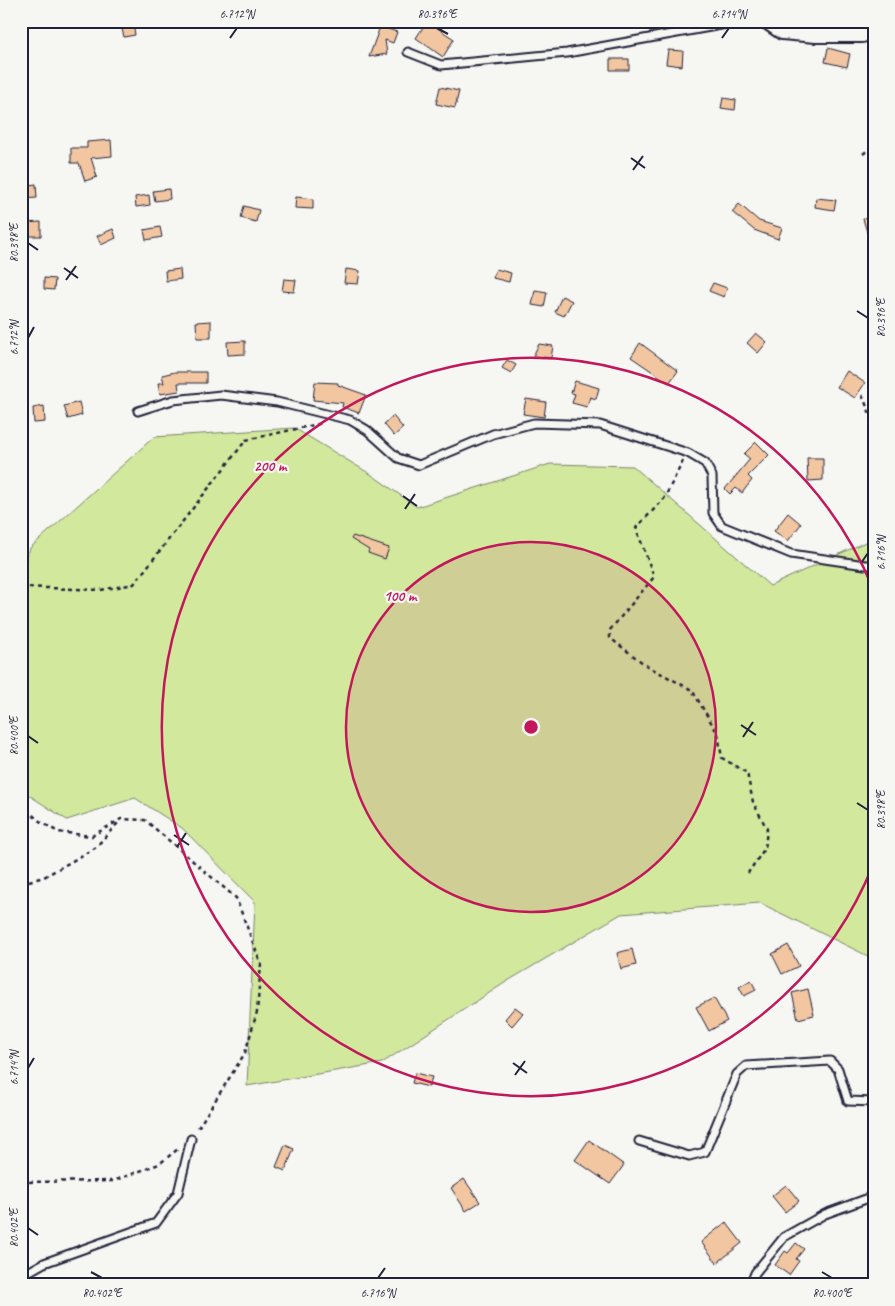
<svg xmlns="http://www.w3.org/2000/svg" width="895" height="1306" font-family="Caveat,sans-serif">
	<rect width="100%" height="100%" fill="#f6f6f2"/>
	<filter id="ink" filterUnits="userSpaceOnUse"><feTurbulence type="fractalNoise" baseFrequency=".02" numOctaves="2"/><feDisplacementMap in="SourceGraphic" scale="10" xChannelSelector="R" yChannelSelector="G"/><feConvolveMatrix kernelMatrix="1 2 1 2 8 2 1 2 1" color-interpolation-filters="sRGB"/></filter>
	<g filter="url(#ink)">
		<path fill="#d1e89d" stroke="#7a856c" d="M 294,428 L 372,475 L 417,507 L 550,464 L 633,466 L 770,586 L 874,538 L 874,959 L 760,903 L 621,914 L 506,982 L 382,1063 L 247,1086 L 255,902 L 182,828 L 135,798 L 67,820 L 21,790 L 21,577 L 30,548 L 154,437 Z"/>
		<path fill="#f2c6a1" stroke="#22223b" d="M 427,21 L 454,39 L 443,57 L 416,38 Z
			M 133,22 L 135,35 L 124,37 L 121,25 Z
			M 381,24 L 382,27 L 397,32 L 393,43 L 385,40 L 387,54 L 369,57 Z
			M 828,48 L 850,54 L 847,67 L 825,62 Z
			M 668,50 L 683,51 L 682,66 L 666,64 Z
			M 610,59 L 629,59 L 629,70 L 610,70 Z
			M 440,87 L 459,91 L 455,108 L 436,104 Z
			M 723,98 L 736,100 L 735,110 L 721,108 Z
			M 111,140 L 112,156 L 91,158 L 97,177 L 85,181 L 79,163 L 71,163 L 71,148 L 87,148 L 87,142 Z
			M 36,184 L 37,198 L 21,199 L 21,186 Z
			M 169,189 L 170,199 L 155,201 L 153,191 Z
			M 149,195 L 150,205 L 136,207 L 135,197 Z
			M 296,197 L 313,199 L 313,209 L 295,208 Z
			M 816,198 L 836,200 L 834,210 L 815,207 Z
			M 739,204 L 759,221 L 782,228 L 778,239 L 754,230 L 732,212 Z
			M 244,206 L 259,210 L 256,222 L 241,218 Z
			M 874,216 L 874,245 L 871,245 L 863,219 Z
			M 41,222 L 41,236 L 24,236 L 24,223 Z
			M 160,227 L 162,237 L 146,240 L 144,230 Z
			M 113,229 L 116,238 L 101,245 L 97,236 Z
			M 180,269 L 181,279 L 166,281 L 165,271 Z
			M 346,269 L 360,271 L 358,284 L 344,283 Z
			M 496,269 L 511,273 L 509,282 L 493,278 Z
			M 44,278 L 55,279 L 54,290 L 44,289 Z
			M 284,279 L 296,280 L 294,292 L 282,291 Z
			M 713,283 L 727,288 L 724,297 L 709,291 Z
			M 535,290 L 547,292 L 544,307 L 532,305 Z
			M 562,296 L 572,301 L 564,316 L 555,312 Z
			M 211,321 L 211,338 L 197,338 L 196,322 Z
			M 756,333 L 767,342 L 758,353 L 747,343 Z
			M 245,341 L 245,354 L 228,355 L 227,342 Z
			M 640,343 L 678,371 L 669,383 L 631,357 Z
			M 539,344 L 553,346 L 551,358 L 533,356 Z
			M 507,360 L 516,365 L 511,373 L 502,368 Z
			M 847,371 L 865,383 L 855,398 L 837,387 Z
			M 175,372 L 206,372 L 206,383 L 178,383 L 179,391 L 160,394 L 158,383 L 164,383 L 162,375 Z
			M 575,381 L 599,388 L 596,399 L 590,397 L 587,407 L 572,403 L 575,394 L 571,393 Z
			M 315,382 L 338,383 L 338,385 L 366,395 L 359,413 L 342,407 L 343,403 L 313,400 Z
			M 526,399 L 546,402 L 544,417 L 523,414 Z
			M 79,402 L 82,415 L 68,419 L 64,406 Z
			M 44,406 L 45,422 L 34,423 L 33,408 Z
			M 393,416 L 403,428 L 394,436 L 384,424 Z
			M 756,442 L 769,455 L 748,476 L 752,480 L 742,493 L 736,488 L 730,494 L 725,489 L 750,459 L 744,454 Z
			M 807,458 L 823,458 L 823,480 L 808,481 Z
			M 788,513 L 801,524 L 788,541 L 774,531 Z
			M 353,536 L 389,548 L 385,559 L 368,553 L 369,550 L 351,539 Z
			M 788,945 L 799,966 L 782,974 L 772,954 Z
			M 632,949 L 636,965 L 621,969 L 617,953 Z
			M 751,980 L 756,990 L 744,996 L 739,987 Z
			M 808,989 L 814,1015 L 798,1019 L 792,993 Z
			M 714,998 L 727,1021 L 709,1031 L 696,1007 Z
			M 515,1007 L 523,1013 L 512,1026 L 505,1019 Z
			M 415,1073 L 432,1077 L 429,1087 L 412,1083 Z
			M 589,1140 L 624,1165 L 610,1184 L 575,1160 Z
			M 285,1145 L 294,1149 L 285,1171 L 276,1167 Z
			M 464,1179 L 480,1202 L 466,1211 L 451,1188 Z
			M 786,1185 L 799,1201 L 785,1212 L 772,1196 Z
			M 726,1222 L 742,1243 L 717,1263 L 701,1242 Z
			M 796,1243 L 804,1249 L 796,1259 L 799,1261 L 789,1275 L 775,1265 L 785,1251 L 788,1253 Z"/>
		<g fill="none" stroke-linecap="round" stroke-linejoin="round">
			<g stroke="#22223b" stroke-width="11">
				<path id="lane" d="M 408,52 L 441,65 L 567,53 L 743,21
					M 138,411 L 173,400 L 221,395 L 277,402 L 350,420 L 367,430 L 398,458 L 419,465 L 493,434 L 534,423 L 600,425 L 688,453 L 705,463 L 712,476 L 713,513 L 722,526 L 791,554 L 865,565 L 874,565
					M 639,1141 L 689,1156 L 705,1152 L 737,1074 L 746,1066 L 830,1061 L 838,1069 L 848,1101 L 874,1102
					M 21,1276 L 44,1263 L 156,1223 L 178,1193 L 191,1139
					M 750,1285 L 755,1273 L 784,1237 L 825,1214 L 874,1196"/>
			</g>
			<g stroke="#22223b" stroke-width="18">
				<path id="street" d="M 766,21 L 782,32 L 816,35 L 862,35 L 874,31"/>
			</g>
			<path stroke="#22223b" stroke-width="2.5" stroke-dasharray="4 4" stroke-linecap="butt" d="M 863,154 L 874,145
				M 862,395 L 874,423
				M 683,461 L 664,499 L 636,528 L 654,577 L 610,630 L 610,638 L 647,666 L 692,690 L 718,734 L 722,758 L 747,773 L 753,802 L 767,829 L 765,848 L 748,873
				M 21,587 L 101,590 L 134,584 L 246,440 L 323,423
				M 21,804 L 38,820 L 58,832 L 92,836 L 121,819 L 145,820 L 236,898 L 261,964 L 257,1012 L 245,1053 L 196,1131
				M 21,883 L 44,877 L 95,848 L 118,823
				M 21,1182 L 113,1181 L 159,1164 L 178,1149"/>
			<use href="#lane" stroke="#f6f6f2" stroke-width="7"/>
			<use href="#street" stroke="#f6f6f2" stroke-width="14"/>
		</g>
	</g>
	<path fill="none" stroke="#22223b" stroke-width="2" d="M 437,28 L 448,34M 230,38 L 237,28M 722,38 L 729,28M 631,158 L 645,168M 633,170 L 643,156M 28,243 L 38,250M 64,268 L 78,278M 66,280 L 76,266M 857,311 L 868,318M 28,338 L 34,327M 403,496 L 417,506M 405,509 L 415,494M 861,563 L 868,553M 741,725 L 756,735M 28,736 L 38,743M 743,737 L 753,722M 857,803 L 868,810M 174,835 L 189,845M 177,847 L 186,833M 513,1063 L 527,1073M 28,1068 L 34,1058M 515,1075 L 525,1061M 28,1228 L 38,1235M 91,1272 L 102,1278M 822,1272 L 832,1278M 378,1278 L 385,1268"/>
	<circle cx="531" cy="727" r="185" fill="#c2185b" fill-opacity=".12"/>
	<g fill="none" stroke="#c2185b" stroke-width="2.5">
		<circle cx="531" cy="727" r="185"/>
		<path d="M873 865A369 369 0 1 1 873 589"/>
	</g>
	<circle cx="531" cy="727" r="8" fill="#c2185b" stroke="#f6f6f2" stroke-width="2.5"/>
	<g font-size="15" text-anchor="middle" font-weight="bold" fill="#c2185b" stroke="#f6f6f2" stroke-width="4.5" stroke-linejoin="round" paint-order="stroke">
		<text x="270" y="471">200 m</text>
		<text x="400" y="601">100 m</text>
	</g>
	<rect width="895" height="1306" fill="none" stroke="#f6f6f2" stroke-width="55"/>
	<rect x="28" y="28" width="840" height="1250" fill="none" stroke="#22223b" stroke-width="2"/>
	<g font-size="12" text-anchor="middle" fill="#22223b">
		<text x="237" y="18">6.712°N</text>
		<text x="437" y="18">80.396°E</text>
		<text x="729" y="18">6.714°N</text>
		<text transform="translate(14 243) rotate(-90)" y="4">80.398°E</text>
		<text transform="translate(881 318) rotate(-90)" y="4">80.396°E</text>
		<text transform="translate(14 338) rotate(-90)" y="4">6.712°N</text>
		<text transform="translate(881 553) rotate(-90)" y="4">6.716°N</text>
		<text transform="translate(14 736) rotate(-90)" y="4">80.400°E</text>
		<text transform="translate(881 810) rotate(-90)" y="4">80.398°E</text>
		<text transform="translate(14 1068) rotate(-90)" y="4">6.714°N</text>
		<text transform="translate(14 1228) rotate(-90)" y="4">80.402°E</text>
		<text x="102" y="1297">80.402°E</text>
		<text x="378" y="1297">6.716°N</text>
		<text x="832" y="1297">80.400°E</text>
	</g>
</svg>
